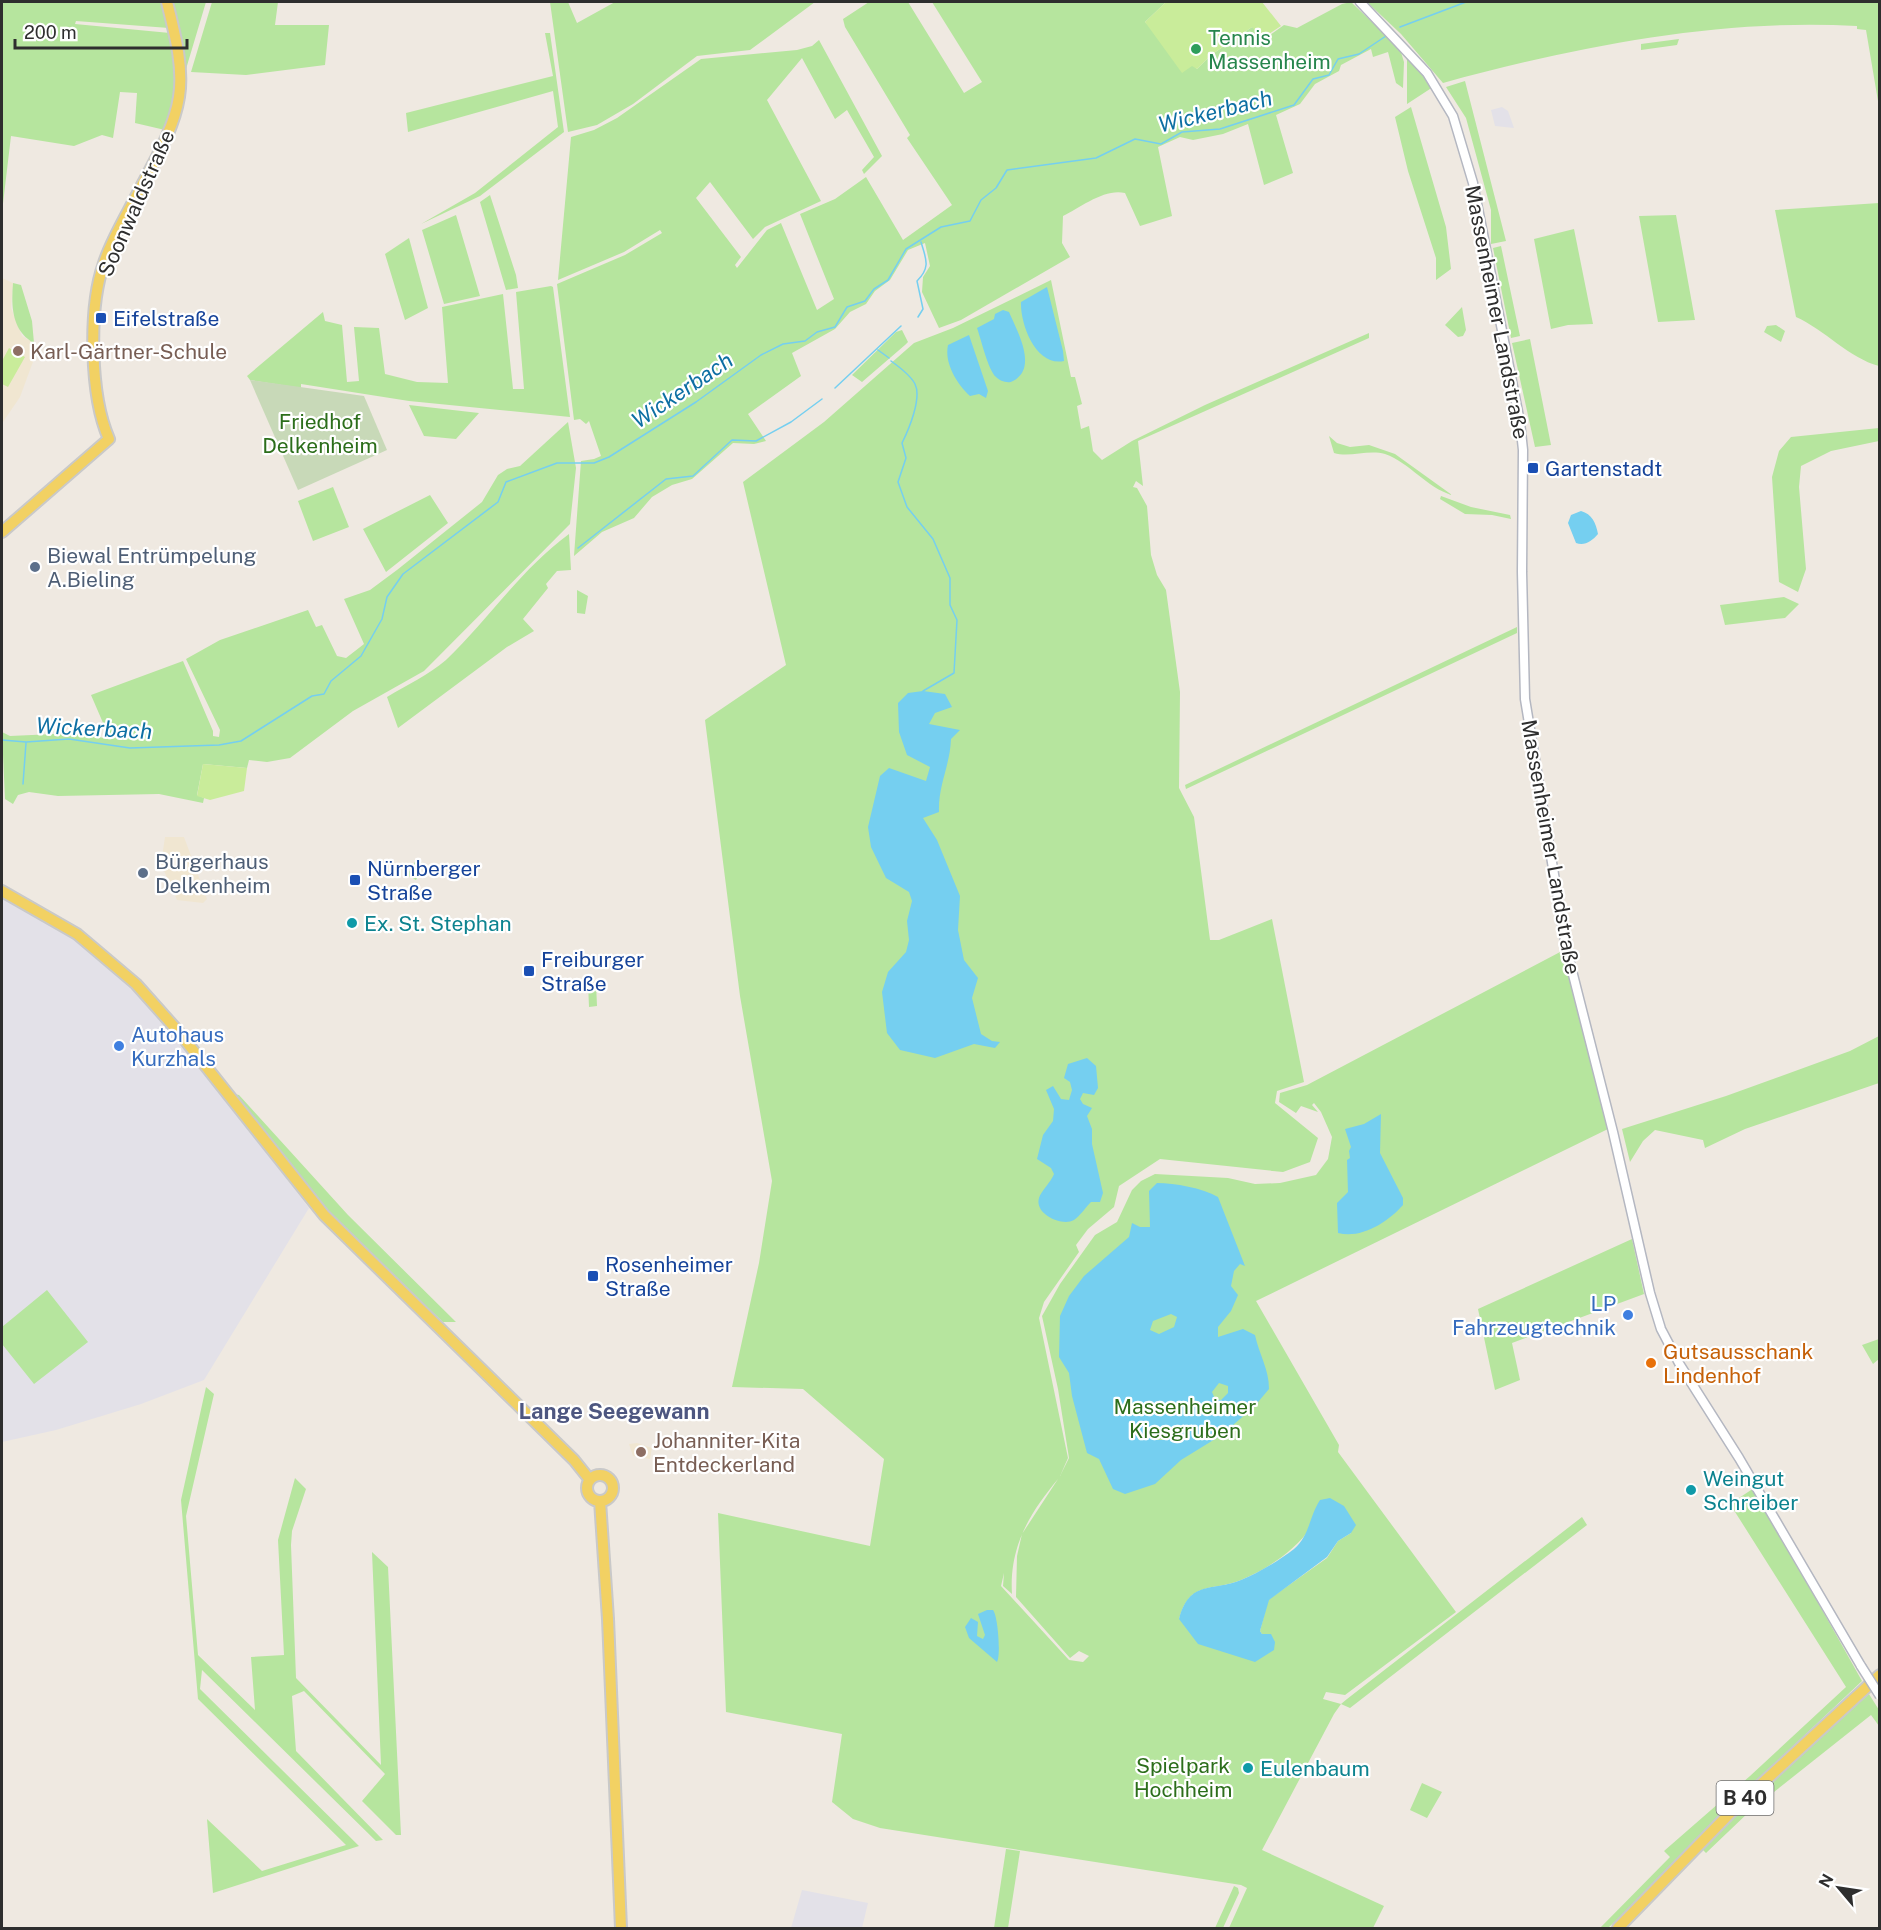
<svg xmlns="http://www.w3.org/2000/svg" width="1881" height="1930" font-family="'Public Sans',sans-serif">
	<rect width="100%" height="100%" fill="#efe9e1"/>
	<path fill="#e3e1e8" d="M 1502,107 L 1508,111 L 1514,128 L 1495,126 L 1491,110 Z
		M 2,897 L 64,931 L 86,947 L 123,980 L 174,1034 L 309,1208 L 204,1380 L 141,1404 L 56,1430 L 2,1442 Z
		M 802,1890 L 868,1903 L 862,1928 L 791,1928 Z"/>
	<path fill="#f0e6d1" d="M 2,278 L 13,283 L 11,308 L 22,336 L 34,343 L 34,359 L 20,397 L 3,422 Z
		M 165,837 L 184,837 L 207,899 L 203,903 L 177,900 L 161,864 Z
		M 637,1443 L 652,1448 L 650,1459 L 633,1456 L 629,1444 Z"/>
	<path fill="#b6e59e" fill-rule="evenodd" d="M 2,2 L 164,2 L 169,28 L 76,21 L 75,24 L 170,33 C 176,73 177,90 165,130 L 135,123 L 137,93 L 120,92 L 113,138 L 102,135 L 74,146 L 11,136 L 2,212 Z
		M 173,2 L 206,2 L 186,69 L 183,67 Z
		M 212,2 L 278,2 L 275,25 L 329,25 L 325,65 L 246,75 L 191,72 Z
		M 550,2 L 568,2 L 577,23 L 615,2 L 815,2 L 750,50 L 697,56 L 633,104 L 597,125 L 568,132 Z
		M 869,2 L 908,2 L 964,93 L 982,82 L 932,2 L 1166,2 L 1145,22 L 1197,69 L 1211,55 L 1252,27 L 1270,35 L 1284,25 L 1297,28 L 1342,4 L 1351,2 L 1400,49 L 1404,62 L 1403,88 L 1396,83 L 1388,52 L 1373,57 L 1371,49 L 1341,65 L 1339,71 L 1315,84 L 1300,104 L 1276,115 L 1293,173 L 1264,185 L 1248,124 L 1223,134 L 1193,140 L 1180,137 L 1158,147 L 1172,216 L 1140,226 L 1125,193 C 1105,188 1081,207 1063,216 L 1062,243 L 1070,257 L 961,320 L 939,328 L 922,292 L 923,277 L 930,266 L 925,243 L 908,250 L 890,280 L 875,291 L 866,304 L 850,312 L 835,329 L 792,353 L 801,376 L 748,414 L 766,441 L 754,444 L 733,443 L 692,479 L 672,485 L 652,497 L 634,518 L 602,532 L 574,556 L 581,461 L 594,459 L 601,456 L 589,421 L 586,424 L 580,419 L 574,420 L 557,284 L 625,255 L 662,233 L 660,230 L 624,252 L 558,280 L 571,137 L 594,130 L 617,118 L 701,59 L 797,50 L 812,46 L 819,40 L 882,156 L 864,174 L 862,170 L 874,157 L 847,110 L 835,119 L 802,58 L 767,100 L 821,201 L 765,227 L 753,239 L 710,182 L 696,198 L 741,257 L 735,265 L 737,268 L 767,230 L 781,223 L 817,310 L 834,299 L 800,214 L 835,199 L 866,177 L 903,240 L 952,205 L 907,138 L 910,135 L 845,27 L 843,19 Z
		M 1367,2 L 1879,2 L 1879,107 L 1866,30 L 1857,29 L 1857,26 C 1718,18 1575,47 1443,83 L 1401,34 Z
		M 545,33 L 550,33 L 564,132 L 480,196 L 421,224 L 475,193 L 558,127 L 553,91 L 408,132 L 406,113 L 553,76 Z
		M 1679,39 L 1677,45 L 1641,50 L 1641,44 Z
		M 1403,50 L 1433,87 L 1407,104 L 1407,60 Z
		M 1465,81 L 1506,241 L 1491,244 L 1491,210 L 1466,118 L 1446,87 Z
		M 1411,107 L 1446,227 L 1451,269 L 1436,280 L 1436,258 L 1408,171 L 1395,117 Z
		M 490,195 L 516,275 L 518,288 L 506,290 L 480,202 Z
		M 1879,203 L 1880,203 L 1879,366 C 1849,358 1825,330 1796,317 L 1775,210 Z
		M 456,215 L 480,296 L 444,304 L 422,230 Z
		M 1676,215 L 1695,320 L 1658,322 L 1639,216 Z
		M 1574,229 L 1593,324 L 1568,325 L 1551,329 L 1534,239 Z
		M 409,238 L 428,308 L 405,320 L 385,254 Z
		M 1501,246 L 1520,336 L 1511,338 L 1493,248 Z
		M 1051,280 L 1071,377 L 1075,377 L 1082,404 L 1077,406 L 1081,429 L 1089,426 L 1093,451 L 1102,460 L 1132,441 L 1205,405 L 1369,333 L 1369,338 L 1138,441 L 1143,486 L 1136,481 L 1133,487 L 1137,488 L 1147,506 L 1151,555 L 1157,575 L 1166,590 L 1180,692 L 1179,788 L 1194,817 L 1210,940 L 1219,940 L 1272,919 L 1304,1082 L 1277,1091 L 1275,1103 L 1318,1138 L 1310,1162 L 1283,1172 L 1160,1159 L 1119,1186 L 1114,1207 L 1088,1229 L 1076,1245 L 1079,1252 L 1044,1302 L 1039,1318 L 1068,1458 L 1060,1476 L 1069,1458 L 1058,1389 L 1042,1316 L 1060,1284 L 1095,1235 L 1117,1222 L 1132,1190 L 1141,1181 L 1155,1174 L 1228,1178 L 1255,1184 L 1280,1183 L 1316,1175 L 1328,1159 L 1332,1137 L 1321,1112 L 1314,1103 L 1312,1105 L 1318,1112 L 1301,1106 L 1296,1113 L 1279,1102 L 1280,1093 L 1307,1085 L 1562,951 L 1608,1129 L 1256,1301 L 1339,1445 L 1338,1452 L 1456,1612 L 1345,1695 L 1326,1692 L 1323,1699 L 1341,1704 L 1347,1699 L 1582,1517 L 1587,1525 L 1350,1708 L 1341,1704 L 1334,1714 L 1262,1850 L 1384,1906 L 1373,1928 L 1229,1928 L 1247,1888 L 1241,1885 L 880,1828 L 853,1819 L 832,1802 L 842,1734 L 726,1712 L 718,1513 L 870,1546 L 884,1459 L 803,1389 L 732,1387 L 759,1263 L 772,1181 L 740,996 L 705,720 L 786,665 L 743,482 L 824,422 L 914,343 L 953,328 ZM 1058,1479 L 1022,1534 L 1017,1556 L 1016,1597 L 1070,1658 L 1079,1651 L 1089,1656 L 1083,1662 L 1069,1660 L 1001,1586 L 1004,1573 L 1003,1586 L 1012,1594 C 1009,1547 1029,1514 1058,1479 ZM 1311,1527 L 1351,1533 L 1338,1541 L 1327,1558 L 1268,1600 L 1260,1631 L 1262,1634 L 1179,1619 C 1190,1580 1211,1592 1241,1580 C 1267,1569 1295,1551 1311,1527 Z
		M 13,283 L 21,285 L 32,321 L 34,343 C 12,331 11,307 13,283 Z
		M 551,286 L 553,287 L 570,417 L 409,401 L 301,384 L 301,388 L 250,380 L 247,376 L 323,312 L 325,321 L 342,325 L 347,382 L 359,381 L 354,327 L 379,328 L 385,374 L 417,382 L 448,383 L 442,307 L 503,294 L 513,389 L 524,389 L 516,292 Z
		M 1462,307 L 1466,330 L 1463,336 L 1458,337 L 1445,325 Z
		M 1776,325 L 1785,331 L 1781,342 L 1764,332 L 1767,326 Z
		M 902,330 L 908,342 L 905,345 L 862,382 L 852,375 L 896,332 Z
		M 1530,339 L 1551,445 L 1535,447 L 1512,343 Z
		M 409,405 L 479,413 L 456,439 L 424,436 Z
		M 568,422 L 576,468 L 570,524 L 424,671 L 353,711 L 290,758 L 267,762 L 249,760 L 247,768 L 203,764 L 197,795 L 204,798 L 203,803 L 159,794 L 58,796 L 29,792 L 18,795 L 13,804 L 5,799 L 2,732 L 10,736 L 76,733 L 110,739 L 91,695 L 183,661 L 213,731 L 213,736 L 219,737 L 220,730 L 186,659 L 220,640 L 308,610 L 316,627 L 322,625 L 337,656 L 346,658 L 364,644 L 344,599 L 370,590 L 397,570 L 482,502 L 498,475 L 507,469 L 520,466 Z
		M 1879,428 L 1879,441 L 1831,451 L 1801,466 L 1799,487 L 1806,569 L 1798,592 L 1779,582 L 1772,477 L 1779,451 L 1791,437 Z
		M 1329,436 L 1337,443 L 1350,447 L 1369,445 L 1395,454 L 1452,495 C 1427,488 1410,463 1385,454 C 1368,449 1350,458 1334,453 Z
		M 333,487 L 349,527 L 313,541 L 298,501 Z
		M 430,495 L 448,523 L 386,572 L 363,529 Z
		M 1441,496 L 1471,507 L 1510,515 L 1511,519 L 1492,515 L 1465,514 L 1440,499 Z
		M 569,534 L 571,570 L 557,571 L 546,584 L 548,588 L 523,619 L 534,631 L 507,647 L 398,728 L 387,697 C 407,685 428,675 446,660 C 488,620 521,569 569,534 Z
		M 577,590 L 588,596 L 585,614 L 577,613 Z
		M 1784,597 L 1799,604 L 1785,618 L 1725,625 L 1720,605 Z
		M 1517,627 L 1517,633 L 1186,789 L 1185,785 Z
		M 416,860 L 424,864 L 416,880 L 407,875 Z
		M 588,983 L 596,983 L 597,1006 L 589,1007 Z
		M 1879,1036 L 1879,1083 L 1745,1129 L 1705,1148 L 1703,1140 L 1655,1130 L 1643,1141 L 1630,1162 L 1622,1129 L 1726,1096 L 1850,1051 Z
		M 234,1094 L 239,1095 L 348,1215 L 456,1322 L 443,1322 L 330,1215 Z
		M 1632,1239 L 1644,1294 L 1512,1343 L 1520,1380 L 1495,1390 L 1478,1309 Z
		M 47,1290 L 88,1342 L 34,1384 L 2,1344 L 2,1327 Z
		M 1879,1339 L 1879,1359 L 1873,1364 L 1862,1345 Z
		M 206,1387 L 214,1394 L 186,1516 L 198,1655 L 255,1710 L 251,1657 L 284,1655 L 278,1540 L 295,1478 L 306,1489 L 292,1531 L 291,1545 L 296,1678 L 381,1765 L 372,1552 L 388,1567 L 401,1835 L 396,1835 L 362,1801 L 385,1774 L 304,1691 L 292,1696 L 296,1751 L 383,1840 L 376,1841 L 202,1670 L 200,1689 L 359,1846 L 213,1893 L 207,1819 L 262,1871 L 346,1845 L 198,1699 L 181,1500 Z
		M 1754,1488 L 1862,1681 L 1758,1779 L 1620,1917 L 1608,1928 L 1600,1928 L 1670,1857 L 1664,1851 L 1750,1776 L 1846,1687 L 1730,1504 Z
		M 1869,1694 L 1879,1710 L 1879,1726 L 1871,1715 L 1750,1811 L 1706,1853 L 1702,1849 L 1747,1803 Z
		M 1422,1783 L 1442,1792 L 1427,1818 L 1410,1810 Z
		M 1006,1849 L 1020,1851 L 1008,1928 L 994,1928 Z
		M 1234,1886 L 1238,1888 L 1239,1893 L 1223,1928 L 1215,1928 Z"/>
	<path fill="#c8d9b8" d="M 250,380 L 364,396 L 387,450 L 298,490 Z"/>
	<path fill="#c9ec9a" d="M 1166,2 L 1262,2 L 1281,26 L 1263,38 L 1252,27 L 1211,55 L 1197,69 L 1192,66 L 1182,73 L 1145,22 Z
		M 9,348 L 25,357 L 8,387 L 2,384 L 2,361 Z
		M 203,764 L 247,768 L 244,791 L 210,800 L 197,796 Z"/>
	<path fill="#75cff0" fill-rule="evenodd" d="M 1047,287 L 1063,351 L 1064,361 C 1036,367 1020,324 1021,302 Z
		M 1003,310 L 1009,312 C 1016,329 1039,368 1013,381 C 1008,384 1000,381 996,377 C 988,370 981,339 977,328 L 994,319 L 995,314 Z
		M 969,335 L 988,391 L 986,398 L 979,394 L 970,396 C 957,384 944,363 948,345 Z
		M 1581,511 C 1592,514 1596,523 1598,534 C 1592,541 1585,546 1576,543 L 1568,523 L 1571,515 Z
		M 923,691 L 945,694 L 952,707 L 935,713 L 929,724 L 960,730 L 951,739 C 950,766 938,785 939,812 L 923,818 L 937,840 L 960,896 L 958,930 L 964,960 L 978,978 L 972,998 L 981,1034 L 992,1041 L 1000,1042 L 995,1048 L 974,1044 L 935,1058 L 900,1050 L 887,1033 L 882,992 L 888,972 L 906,952 L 909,940 L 907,921 L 912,901 L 909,892 L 886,878 L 871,847 L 868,827 L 880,776 L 889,768 L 926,781 L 930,767 L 907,755 L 899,732 L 898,703 L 908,693 Z
		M 1087,1058 L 1096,1066 L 1098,1088 L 1094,1095 L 1083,1093 L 1080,1099 L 1083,1104 L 1092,1108 L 1087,1116 L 1092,1129 L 1092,1144 L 1103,1193 L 1100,1202 L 1091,1202 C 1086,1207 1080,1216 1074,1220 C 1062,1227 1034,1214 1039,1198 C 1041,1191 1051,1182 1054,1174 L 1051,1168 L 1037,1159 L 1043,1135 L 1053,1121 L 1054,1109 L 1046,1090 L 1053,1086 L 1061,1099 L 1069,1100 L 1072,1090 L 1070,1082 L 1064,1078 L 1068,1064 Z
		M 1381,1114 L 1380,1153 L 1403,1198 L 1403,1205 C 1387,1223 1361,1239 1338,1233 L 1337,1203 L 1348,1192 L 1347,1160 L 1350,1158 L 1349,1151 L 1351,1147 L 1345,1129 L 1364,1124 Z
		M 1157,1183 C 1175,1183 1202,1188 1218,1197 L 1245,1266 L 1240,1264 L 1234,1271 L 1231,1286 L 1238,1295 L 1231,1311 L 1218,1327 L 1218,1337 L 1243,1329 L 1255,1335 C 1259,1354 1269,1369 1269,1389 L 1253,1408 L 1220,1436 L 1181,1460 L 1155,1484 L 1125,1494 L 1113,1489 L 1099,1459 L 1087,1453 L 1072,1396 L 1069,1373 L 1059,1357 L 1060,1316 L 1069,1296 L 1084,1276 L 1129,1237 L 1132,1223 L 1140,1227 L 1150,1227 L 1149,1191 ZM 1171,1314 L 1177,1317 L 1174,1327 L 1159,1334 L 1150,1330 L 1153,1321 ZM 1219,1383 L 1228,1386 L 1228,1393 L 1221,1400 L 1215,1399 L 1212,1392 ZM 1164,1427 L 1171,1431 L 1171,1436 L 1166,1440 L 1157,1440 L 1155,1432 Z
		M 1330,1498 L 1344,1506 L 1356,1525 L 1351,1533 L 1338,1541 L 1327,1557 L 1269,1600 L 1260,1631 L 1262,1634 L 1271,1634 L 1275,1642 L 1274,1650 L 1255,1662 L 1198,1644 L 1179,1619 C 1190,1579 1212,1592 1241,1580 C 1258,1573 1280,1560 1294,1549 C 1310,1535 1309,1517 1320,1500 Z
		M 987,1610 L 993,1610 C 998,1616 1001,1655 997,1662 L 969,1638 L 965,1627 L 971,1618 L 978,1622 L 977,1636 L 983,1639 L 985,1635 L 978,1614 Z"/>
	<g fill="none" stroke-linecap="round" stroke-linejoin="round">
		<path stroke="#75cff0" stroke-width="1.5" d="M 1400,27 L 1466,2
			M 918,317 L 923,309 L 917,281 C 931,267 926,259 921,242
			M 878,350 L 889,358
			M 891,361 C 898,366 911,376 915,384 C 922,398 909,429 902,443 L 906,458 L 898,482 L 907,507 L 933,539 L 950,578 L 950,605 L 957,620 L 954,673 L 923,691
			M 835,388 L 901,326
			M 578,548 L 666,479 L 693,476 L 732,440 L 756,441 L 791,422 L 822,399
			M 2,740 L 26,742 L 69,739 L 130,748 L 219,745 L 241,741 L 312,696 L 324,694 L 331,681 L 361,656 L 382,619 L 387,597 L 403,574 L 498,502 L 506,482 L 557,463 L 594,463 L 609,457 L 696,402 L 761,355 L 783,344 L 805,341 L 817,332 L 835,327 L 847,307 L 865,301 L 874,289 L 888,280 L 906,249 L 941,227 L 970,221 L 981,200 L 996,188 L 1007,170 L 1096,158 L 1135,139 L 1161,144 L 1182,132 L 1220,129 L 1294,105 L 1313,79 L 1329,75 L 1338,59 L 1359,54 L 1386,36
			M 23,784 L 26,743"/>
		<g stroke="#b4b7c1" stroke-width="11">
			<path id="minor" d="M 1360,2 L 1427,73 L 1453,116 L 1473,183 L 1520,422 L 1523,450 L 1522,572 L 1525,699 L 1566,947 L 1613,1132 L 1650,1293 L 1661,1329 L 1680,1365 L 1739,1458 L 1861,1666"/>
		</g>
		<g stroke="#c9c9c9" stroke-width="14">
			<path id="major" d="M 2,532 L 109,439 C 90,396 88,308 104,263 C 112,238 128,213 140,189 C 155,160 174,129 179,97 C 184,66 174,31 167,2
				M 2,891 L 77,934 L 136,984 L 177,1030 L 324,1215 L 574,1460 L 590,1480
				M587 1488a13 13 0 1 1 26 0a13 13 0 1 1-26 0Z
				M 600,1501 L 608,1619 L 621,1928
				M 1618,1928 L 1732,1811 L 1880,1675"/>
		</g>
		<use href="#minor" stroke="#fff" stroke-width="8"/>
		<use href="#major" stroke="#f2d163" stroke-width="10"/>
		<g stroke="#b4b7c1" stroke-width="11" stroke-linecap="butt">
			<path id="minor-bridge" d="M 1861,1666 L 1880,1696"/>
		</g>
		<use href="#minor-bridge" stroke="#fff" stroke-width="8"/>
	</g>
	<circle fill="#2e9e5b" stroke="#fff" stroke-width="2" cx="1196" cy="49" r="6"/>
	<g fill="#1a4fb4" stroke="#fff" stroke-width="2">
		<rect x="95" y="312" width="12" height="12" rx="3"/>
		<rect x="1527" y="462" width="12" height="12" rx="3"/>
		<rect x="349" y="874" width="12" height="12" rx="3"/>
		<rect x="523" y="965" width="12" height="12" rx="3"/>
		<rect x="587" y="1270" width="12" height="12" rx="3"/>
	</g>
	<g fill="#8d6e63" stroke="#fff" stroke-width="2">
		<circle cx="18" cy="351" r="6"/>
		<circle cx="641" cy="1452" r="6"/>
	</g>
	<g fill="#5c6f8a" stroke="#fff" stroke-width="2">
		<circle cx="35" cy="567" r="6"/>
		<circle cx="143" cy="873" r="6"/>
	</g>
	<g fill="#0f9aa8" stroke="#fff" stroke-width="2">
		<circle cx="352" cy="923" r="6"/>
		<circle cx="1691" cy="1490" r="6"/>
		<circle cx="1248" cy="1768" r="6"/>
	</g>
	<g fill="#3f7fe0" stroke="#fff" stroke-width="2">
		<circle cx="119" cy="1046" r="6"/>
		<circle cx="1628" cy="1315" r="6"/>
	</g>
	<circle fill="#e8710a" stroke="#fff" stroke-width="2" cx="1651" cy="1363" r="6"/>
	<g text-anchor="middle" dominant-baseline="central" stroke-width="4.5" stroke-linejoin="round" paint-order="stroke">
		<rect fill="#fff" stroke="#6d6d6d" stroke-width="1.5" x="1716.5" y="1781" width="57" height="34" rx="4.5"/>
		<g font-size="20" font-weight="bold" fill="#2e2e2e">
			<text x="1745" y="1798">B 40</text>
		</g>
		<g font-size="21" fill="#27864d" stroke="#fff" text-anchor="start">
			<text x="1208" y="37">Tennis<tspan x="1208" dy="24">Massenheim</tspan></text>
		</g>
		<g font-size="21" fill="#2e2e2e" stroke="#fff">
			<text transform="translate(136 203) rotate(-66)">Soonwaldstraße</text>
			<text transform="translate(1497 312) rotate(79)">Massenheimer Landstraße</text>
			<text transform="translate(1551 847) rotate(80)">Massenheimer Landstraße</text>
		</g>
		<g font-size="21" fill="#164399" stroke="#fff" text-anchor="start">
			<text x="113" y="318">Eifelstraße</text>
			<text x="1545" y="468">Gartenstadt</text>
			<text x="367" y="868">Nürnberger<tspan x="367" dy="24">Straße</tspan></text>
			<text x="541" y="959">Freiburger<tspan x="541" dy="24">Straße</tspan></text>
			<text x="605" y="1264">Rosenheimer<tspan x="605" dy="24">Straße</tspan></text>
		</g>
		<g font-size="21" fill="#785e54" stroke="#fff" text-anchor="start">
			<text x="30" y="351">Karl-Gärtner-Schule</text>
			<text x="653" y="1440">Johanniter-Kita<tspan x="653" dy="24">Entdeckerland</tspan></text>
		</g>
		<g font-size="21" fill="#2c6e1b" stroke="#fff">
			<text x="320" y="421">Friedhof<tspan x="320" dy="24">Delkenheim</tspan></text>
			<text x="1185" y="1406">Massenheimer<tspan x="1185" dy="24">Kiesgruben</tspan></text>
			<text x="1183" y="1765">Spielpark<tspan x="1183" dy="24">Hochheim</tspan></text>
		</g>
		<g font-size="21" fill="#4e5e75" stroke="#fff" text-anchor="start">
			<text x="47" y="555">Biewal Entrümpelung<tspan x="47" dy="24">A.Bieling</tspan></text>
			<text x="155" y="861">Bürgerhaus<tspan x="155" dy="24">Delkenheim</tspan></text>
		</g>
		<g font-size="21" fill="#0d838f" stroke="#fff" text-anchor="start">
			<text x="364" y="923">Ex. St. Stephan</text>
			<text x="1703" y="1478">Weingut<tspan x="1703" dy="24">Schreiber</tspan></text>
			<text x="1260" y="1768">Eulenbaum</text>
		</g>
		<g font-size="21" fill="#366cbe" stroke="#fff" text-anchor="start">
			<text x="131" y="1034">Autohaus<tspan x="131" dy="24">Kurzhals</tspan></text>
			<text x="1616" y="1303" text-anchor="end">LP<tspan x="1616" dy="24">Fahrzeugtechnik</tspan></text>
		</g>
		<g font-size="21" fill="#c56008" stroke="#fff" text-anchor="start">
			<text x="1663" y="1351">Gutsausschank<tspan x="1663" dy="24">Lindenhof</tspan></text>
		</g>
		<g font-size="22" font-style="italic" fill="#0d6fa3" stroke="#fff">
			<text transform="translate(1215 111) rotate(-14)">Wickerbach</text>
			<text transform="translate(682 390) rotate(-34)">Wickerbach</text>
			<text transform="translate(94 728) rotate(3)">Wickerbach</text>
		</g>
		<g font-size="22" font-weight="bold" fill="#4d5680" stroke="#fff">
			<text x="614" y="1411">Lange Seegewann</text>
		</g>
	</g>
	<rect width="1881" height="1930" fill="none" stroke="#2e2e2e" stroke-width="6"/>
	<g transform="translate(1839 1888) rotate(299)" stroke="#ffffff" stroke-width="4.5" paint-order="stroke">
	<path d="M0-4.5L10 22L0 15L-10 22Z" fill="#2e2e2e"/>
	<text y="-9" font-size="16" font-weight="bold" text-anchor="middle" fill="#2e2e2e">N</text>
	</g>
	<path d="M15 39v9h172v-9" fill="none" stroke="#2e2e2e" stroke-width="3"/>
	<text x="24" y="39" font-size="18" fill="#2e2e2e" stroke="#ffffff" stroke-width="4.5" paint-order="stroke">200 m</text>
</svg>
